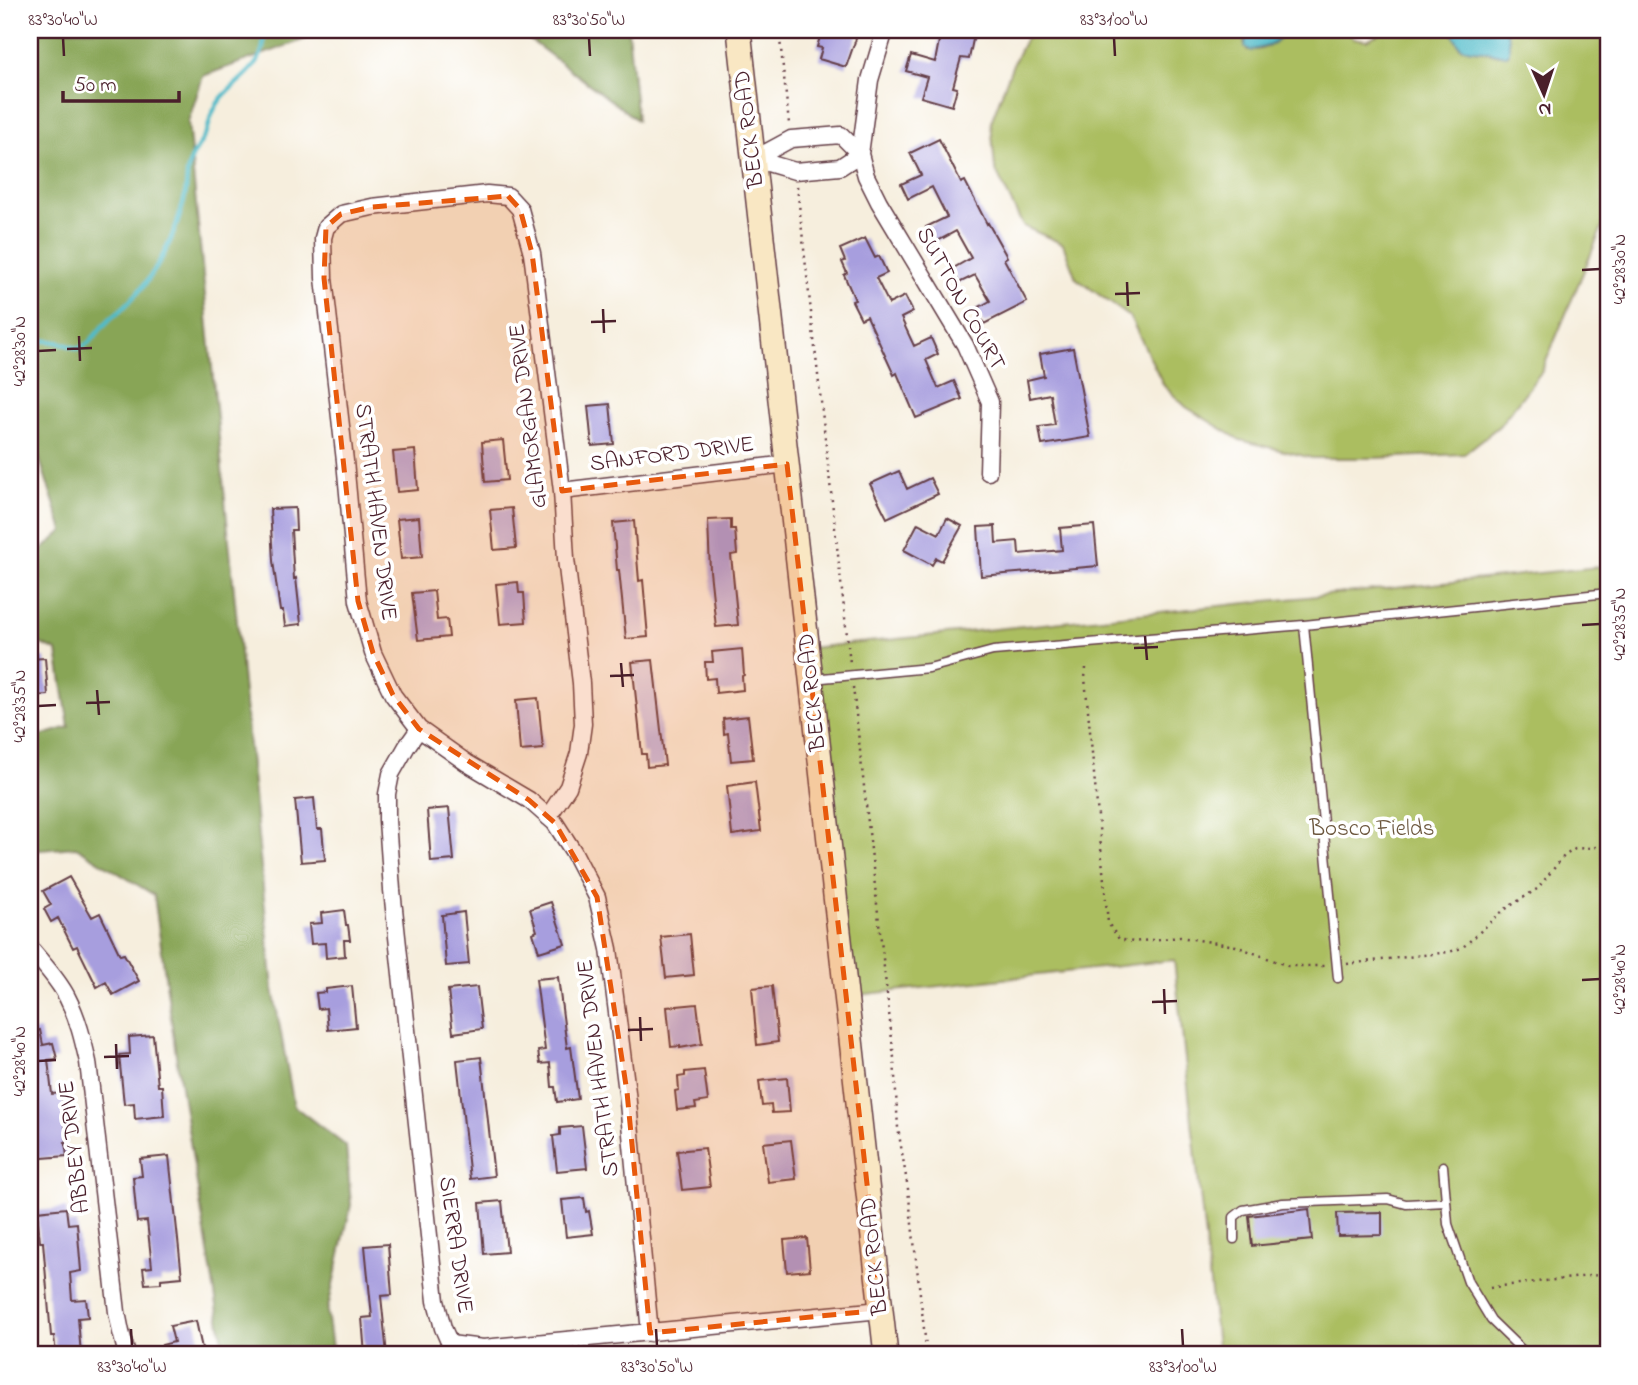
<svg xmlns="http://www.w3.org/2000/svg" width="1638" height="1385" font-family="'Indie Flower',sans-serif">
	<rect width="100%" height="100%" fill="#fff"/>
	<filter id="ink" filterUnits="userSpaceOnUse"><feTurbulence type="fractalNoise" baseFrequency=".0143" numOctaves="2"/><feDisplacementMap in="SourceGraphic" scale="14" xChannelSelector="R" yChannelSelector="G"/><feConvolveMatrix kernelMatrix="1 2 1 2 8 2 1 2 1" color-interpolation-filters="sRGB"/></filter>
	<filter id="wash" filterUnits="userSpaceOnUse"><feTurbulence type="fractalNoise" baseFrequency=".00686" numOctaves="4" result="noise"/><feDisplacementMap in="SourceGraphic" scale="28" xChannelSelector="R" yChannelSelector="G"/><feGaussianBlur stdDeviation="1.57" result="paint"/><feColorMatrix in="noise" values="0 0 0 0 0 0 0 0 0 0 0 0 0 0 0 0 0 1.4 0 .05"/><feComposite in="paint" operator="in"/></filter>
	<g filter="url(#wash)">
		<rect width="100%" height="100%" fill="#f6eedd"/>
		<path fill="#abbe61" stroke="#7a6e46" stroke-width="2" d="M 1030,30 L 1246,30 L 1244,42 L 1247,50 C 1263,51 1277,45 1283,30 L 1347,30 L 1353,38 L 1367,40 L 1386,30 L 1451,30 L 1460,47 C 1473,51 1486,51 1499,55 L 1509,40 L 1506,30 L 1608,30 L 1608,213 L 1542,371 L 1499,426 L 1464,454 L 1375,458 L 1312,458 L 1240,440 L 1186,407 L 1164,386 L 1130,317 L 1076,278 L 1063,244 L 1023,226 L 995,169 L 991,122 L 1013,64 Z
			M 1608,566 L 1608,1355 L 1218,1355 L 1174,960 L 849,996 L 810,648 Z"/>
		<path fill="#88a557" stroke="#696241" stroke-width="2" d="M 30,30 L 389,30 L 325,32 L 203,76 L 188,122 L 273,989 L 294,1106 L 346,1146 L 351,1205 L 327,1312 L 333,1355 L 225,1355 L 177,1062 L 154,895 L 76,847 L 30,851 L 30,739 L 69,727 L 57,651 L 30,639 L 30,561 L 63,531 L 35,445 L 30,443 Z
			M 517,30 L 628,30 L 637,120 Z"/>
		<path fill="#4fbbc9" stroke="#4c6d7a" stroke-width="2" d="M 1246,30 L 1283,30 C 1275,50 1268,44 1251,51 L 1245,47 Z
			M 1451,30 L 1506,30 L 1509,40 L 1509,53 L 1507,55 C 1498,55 1491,52 1483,51 C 1460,48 1462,52 1451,30 Z"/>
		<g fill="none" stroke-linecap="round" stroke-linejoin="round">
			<path stroke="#4fbbc9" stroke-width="4.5" d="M 30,342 C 48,339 61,342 78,349 C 91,345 98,330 108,321 C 114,314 122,310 128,303 C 157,275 176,235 185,196 C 187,186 186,175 189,165 C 192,154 199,146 204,137 C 208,131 209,123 211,117 C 223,80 268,77 264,30"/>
		</g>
		<g id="blocks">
			<path fill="#a79ede" d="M 822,30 L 859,30 L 846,67 L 819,59 L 822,48 L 817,47 Z
				M 941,30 L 975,30 L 969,59 L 961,58 L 953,87 L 957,88 L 952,106 L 921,97 L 927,77 L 906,71 L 911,55 L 935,62 Z
				M 939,139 L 961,183 L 965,181 L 987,224 L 988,223 L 1007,257 L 1004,259 L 1027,302 L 984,324 L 976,309 L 990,301 L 975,275 L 959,283 L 952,269 L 971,258 L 956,231 L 934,243 L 926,227 L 947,217 L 932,187 L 908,199 L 901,184 L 921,175 L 910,153 Z
				M 865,238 L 875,258 L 879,256 L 887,273 L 876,278 L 889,304 L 905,296 L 913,312 L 901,318 L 914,346 L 931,338 L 938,354 L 926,360 L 938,388 L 954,381 L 962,399 L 916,418 L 897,373 L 894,375 L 867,316 L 861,319 L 852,301 L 855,300 L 844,275 L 847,273 L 842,262 L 845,261 L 840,249 Z
				M 1073,348 L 1090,437 L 1042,445 L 1039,427 L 1055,425 L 1050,394 L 1030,398 L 1027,380 L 1044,376 L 1040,354 Z
				M 610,404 L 614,444 L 592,446 L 588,406 Z
				M 503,440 L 507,480 L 485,482 L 482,442 Z
				M 415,450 L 418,490 L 397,492 L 393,452 Z
				M 899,471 L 907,489 L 930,478 L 938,494 L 887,518 L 870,484 Z
				M 295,508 L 296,530 L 291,530 L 294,579 L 296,578 L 301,624 L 285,626 L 283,611 L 280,611 L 273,561 L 270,509 Z
				M 512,508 L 516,548 L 494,550 L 490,510 Z
				M 419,517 L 422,557 L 401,559 L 397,519 Z
				M 947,518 L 962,526 L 942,561 L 936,558 L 932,565 L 904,550 L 918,523 L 939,534 Z
				M 731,519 L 731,529 L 735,529 L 737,554 L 731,555 L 738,625 L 716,627 L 710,571 L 708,520 Z
				M 634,521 L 639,581 L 643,580 L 648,637 L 626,639 L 619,570 L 617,570 L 613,523 Z
				M 1094,525 L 1098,566 L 981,576 L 978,527 L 995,526 L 996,543 L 1018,541 L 1019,554 L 1062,550 L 1060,528 Z
				M 518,582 L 519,593 L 524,593 L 526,622 L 500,624 L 496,584 Z
				M 434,591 L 437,620 L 447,619 L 449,637 L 418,640 L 412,593 Z
				M 742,649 L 744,675 L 742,676 L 743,690 L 716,693 L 715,678 L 706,679 L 705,662 L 713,662 L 712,652 Z
				M 45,658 L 48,695 L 30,696 L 30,659 Z
				M 653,660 L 665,765 L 647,767 L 646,754 L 642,754 L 632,662 Z
				M 538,698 L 543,749 L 520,751 L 516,700 Z
				M 748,716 L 753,759 L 731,761 L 728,733 L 724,734 L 723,719 Z
				M 755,782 L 761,831 L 732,835 L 727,786 Z
				M 314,798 L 317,829 L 322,829 L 325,860 L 301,862 L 295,800 Z
				M 449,808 L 454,860 L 431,862 L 427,810 Z
				M 69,877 L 92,917 L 100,913 L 120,955 L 124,954 L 139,981 L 113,995 L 106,982 L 97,987 L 77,946 L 73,948 L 58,918 L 51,922 L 44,909 L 51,905 L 43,891 Z
				M 551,902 L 565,944 L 539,952 L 533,933 L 537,931 L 530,909 Z
				M 344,910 L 346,925 L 348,925 L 350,940 L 344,940 L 345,956 L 326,958 L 325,943 L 311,944 L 309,924 L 322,923 L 321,913 Z
				M 464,912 L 469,964 L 446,966 L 442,915 Z
				M 690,934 L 694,975 L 666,978 L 661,937 Z
				M 558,977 L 567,1048 L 571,1047 L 578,1099 L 557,1102 L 555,1087 L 552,1087 L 550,1063 L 540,1064 L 538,1051 L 545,1050 L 536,979 Z
				M 352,986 L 356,1027 L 328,1030 L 326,1008 L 318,1009 L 316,993 L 326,992 L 326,989 Z
				M 772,986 L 778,1042 L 757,1045 L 752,988 Z
				M 477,987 L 482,1029 L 453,1033 L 448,990 Z
				M 697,1004 L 702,1044 L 680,1048 L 680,1046 L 671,1047 L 667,1007 Z
				M 40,1030 L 43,1045 L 53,1043 L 57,1059 L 48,1060 L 52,1094 L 62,1093 L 67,1142 L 65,1142 L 67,1156 L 30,1159 L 30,1032 Z
				M 153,1035 L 158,1086 L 162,1086 L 164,1116 L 135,1119 L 134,1103 L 124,1104 L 119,1055 L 130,1054 L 129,1037 Z
				M 481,1057 L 494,1176 L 470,1179 L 457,1060 Z
				M 704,1070 L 708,1101 L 695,1103 L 696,1108 L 677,1110 L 675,1091 L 679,1090 L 678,1077 L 685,1076 L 685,1072 Z
				M 787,1078 L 790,1112 L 772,1113 L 771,1105 L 762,1106 L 759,1081 Z
				M 582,1126 L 587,1168 L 557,1171 L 553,1136 L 560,1135 L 560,1128 Z
				M 791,1140 L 796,1179 L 768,1182 L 763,1143 Z
				M 705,1148 L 710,1187 L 682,1190 L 677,1151 Z
				M 169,1156 L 182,1277 L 161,1279 L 161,1283 L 145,1284 L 143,1268 L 152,1267 L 147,1221 L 137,1222 L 133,1177 L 142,1176 L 140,1159 Z
				M 584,1198 L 586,1212 L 589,1211 L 593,1234 L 566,1237 L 562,1200 Z
				M 502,1201 L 507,1252 L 484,1254 L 480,1203 Z
				M 66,1208 L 68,1224 L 77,1223 L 81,1271 L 70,1273 L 72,1300 L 86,1299 L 88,1317 L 78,1318 L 81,1355 L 56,1355 L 54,1336 L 51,1336 L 43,1242 L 40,1242 L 37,1211 Z
				M 1309,1209 L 1312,1240 L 1252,1246 L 1249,1216 Z
				M 1382,1212 L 1382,1235 L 1338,1236 L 1337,1213 Z
				M 807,1238 L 810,1270 L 787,1272 L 784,1240 Z
				M 388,1244 L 392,1295 L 381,1296 L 387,1355 L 365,1355 L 362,1318 L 372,1317 L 365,1246 Z
				M 196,1321 L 203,1353 L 193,1355 L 165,1355 L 162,1345 L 174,1342 L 170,1326 Z"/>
		</g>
	</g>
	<g filter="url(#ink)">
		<use href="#blocks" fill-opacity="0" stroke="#643e46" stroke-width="2"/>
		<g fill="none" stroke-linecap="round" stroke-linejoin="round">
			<g stroke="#643e46" stroke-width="11">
				<path id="service" d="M 1304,625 L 1338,978
					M 812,679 L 929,668 L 993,651 L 1304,625 L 1608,593
					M 1443,1166 L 1448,1224 L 1468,1282 L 1491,1320 L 1527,1355
					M 1234,1239 L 1234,1217 L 1243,1210 L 1283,1203 L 1388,1199 L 1406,1204 L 1446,1202"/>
			</g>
			<g stroke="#643e46" stroke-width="19">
				<path id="minor" d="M 885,30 L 870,80 L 860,154 L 866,176 L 879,202 L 965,345 L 990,402 L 988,472
					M 841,135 L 860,154 L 840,167 L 795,171 L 754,159 L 791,139 Z
					M 562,491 L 787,464
					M 419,729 L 407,746 L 391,774 L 387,794 L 387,820 L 392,890 L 436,1301 L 443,1328 L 450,1344 L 483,1348 L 881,1310
					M 548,817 L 568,787 L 579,753 L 583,724 L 581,683 L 566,559 L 562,491 L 532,253 L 520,209 L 508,196 L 487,194 L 372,207 L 341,214 L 326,227 L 323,238 L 324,278 L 345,461 L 358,601 L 373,653 L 393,695 L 419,729 L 467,763 L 529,800 L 555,823 L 573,851 L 597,897 L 609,949 L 627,1092 L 650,1333
					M 30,948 C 43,964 58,979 67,997 C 78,1018 83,1040 88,1062 L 117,1312 L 121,1332 L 127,1355"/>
			</g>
			<g stroke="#643e46" stroke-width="26">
				<path id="secondary" d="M 739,30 L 886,1355"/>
			</g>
			<path stroke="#643e46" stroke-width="2.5" stroke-dasharray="2 5" stroke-linecap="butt" d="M 779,30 L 789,124
				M 797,186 L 850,663
				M 1086,668 L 1085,678 L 1108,923 L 1119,939 L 1133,942 L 1180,937 L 1236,946 L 1288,966 L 1326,966
				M 853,687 L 894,1058 L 898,1128 L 908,1189 L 927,1355
				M 1347,964 L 1449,952 L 1462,948 L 1504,910 L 1537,889 L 1564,856 L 1575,849 L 1608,846
				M 1490,1288 L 1501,1286 L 1608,1274"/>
			<use href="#service" stroke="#fff" stroke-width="8"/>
			<use href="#minor" stroke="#fff" stroke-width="16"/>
			<use href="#secondary" stroke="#f9e7c3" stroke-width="23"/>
		</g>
	</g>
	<path fill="#e8590c" fill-opacity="0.2" stroke="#e8590c" stroke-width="5" stroke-dasharray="14 9" stroke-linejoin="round" d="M 508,196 L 520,209 L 532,253 L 562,491 L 787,464 L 881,1310 L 650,1333 L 627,1092 L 597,897 L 555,823 L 529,800 L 419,729 L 393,695 L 373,653 L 358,601 L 324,278 L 326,227 L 341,214 L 372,207 Z"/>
	<path fill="none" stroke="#4a1f2b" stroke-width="2.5" d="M 63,38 L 64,56M 589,38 L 590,56M 1114,38 L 1115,56M 1582,270 L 1600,269M 1127,282 L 1128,306M 1115,294 L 1140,293M 603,309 L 604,333M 591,322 L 616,321M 79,336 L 80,361M 67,349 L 92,348M 38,351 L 56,350M 1582,625 L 1600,624M 1145,636 L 1147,660M 1134,648 L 1158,647M 621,663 L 623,687M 610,676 L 634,675M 97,690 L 99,715M 86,703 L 110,702M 38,706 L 56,705M 1582,980 L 1600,979M 1164,989 L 1165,1014M 1152,1002 L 1177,1001M 640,1017 L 641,1041M 628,1030 L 653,1029M 116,1044 L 117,1069M 104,1057 L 129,1056M 38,1061 L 56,1060M 131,1329 L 132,1346M 656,1329 L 657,1346M 1182,1329 L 1183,1346"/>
	<g text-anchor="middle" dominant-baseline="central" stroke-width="7" stroke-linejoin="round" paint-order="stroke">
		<g font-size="23" fill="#4a1f2b" stroke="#fff">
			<text transform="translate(750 129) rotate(-97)">BECK ROAD</text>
			<text transform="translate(960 299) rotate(61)">SUTTON COURT</text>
			<text transform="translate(529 416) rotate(-97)">GLAMORGAN DRIVE</text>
			<text transform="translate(672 455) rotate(-7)">SANFORD DRIVE</text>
			<text transform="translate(375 512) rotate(83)">STRATH HAVEN DRIVE</text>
			<text transform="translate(813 692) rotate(-96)">BECK ROAD</text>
			<text transform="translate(599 1068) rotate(-97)">STRATH HAVEN DRIVE</text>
			<text transform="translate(75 1147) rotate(-97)">ABBEY DRIVE</text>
			<text transform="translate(455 1245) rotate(82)">SIERRA DRIVE</text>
			<text transform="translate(875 1256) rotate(-96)">BECK ROAD</text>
		</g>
		<g font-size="23" fill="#6c573e" stroke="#fff">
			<text x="1372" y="829">Bosco Fields</text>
		</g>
	</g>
	<rect width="1638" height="1385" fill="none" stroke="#fff" stroke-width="77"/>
	<g transform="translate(1544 94) rotate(177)" stroke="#ffffff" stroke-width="5" paint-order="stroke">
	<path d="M0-5L12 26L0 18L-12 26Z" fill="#4a1f2b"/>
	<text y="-10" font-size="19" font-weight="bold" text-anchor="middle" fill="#4a1f2b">N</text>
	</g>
	<path d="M63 91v10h116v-10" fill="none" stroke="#4a1f2b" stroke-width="3.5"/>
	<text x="74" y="91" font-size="21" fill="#4a1f2b" stroke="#ffffff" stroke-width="5" paint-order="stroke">50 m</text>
	<rect x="38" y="38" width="1562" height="1308" fill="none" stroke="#4a1f2b" stroke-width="2.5"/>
	<g font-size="18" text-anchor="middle" fill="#4a1f2b">
		<text x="63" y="25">83°30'40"W</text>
		<text x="589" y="25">83°30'50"W</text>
		<text x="1114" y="25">83°31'00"W</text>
		<text transform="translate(1619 269) rotate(-90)" y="6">42°28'30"N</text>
		<text transform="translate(19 351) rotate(-90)" y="6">42°28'30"N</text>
		<text transform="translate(1619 624) rotate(-90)" y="6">42°28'35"N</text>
		<text transform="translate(19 706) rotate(-90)" y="6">42°28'35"N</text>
		<text transform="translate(1619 979) rotate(-90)" y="6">42°28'40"N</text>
		<text transform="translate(19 1061) rotate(-90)" y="6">42°28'40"N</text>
		<text x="132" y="1372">83°30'40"W</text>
		<text x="657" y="1372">83°30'50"W</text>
		<text x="1183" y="1372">83°31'00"W</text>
	</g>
</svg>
